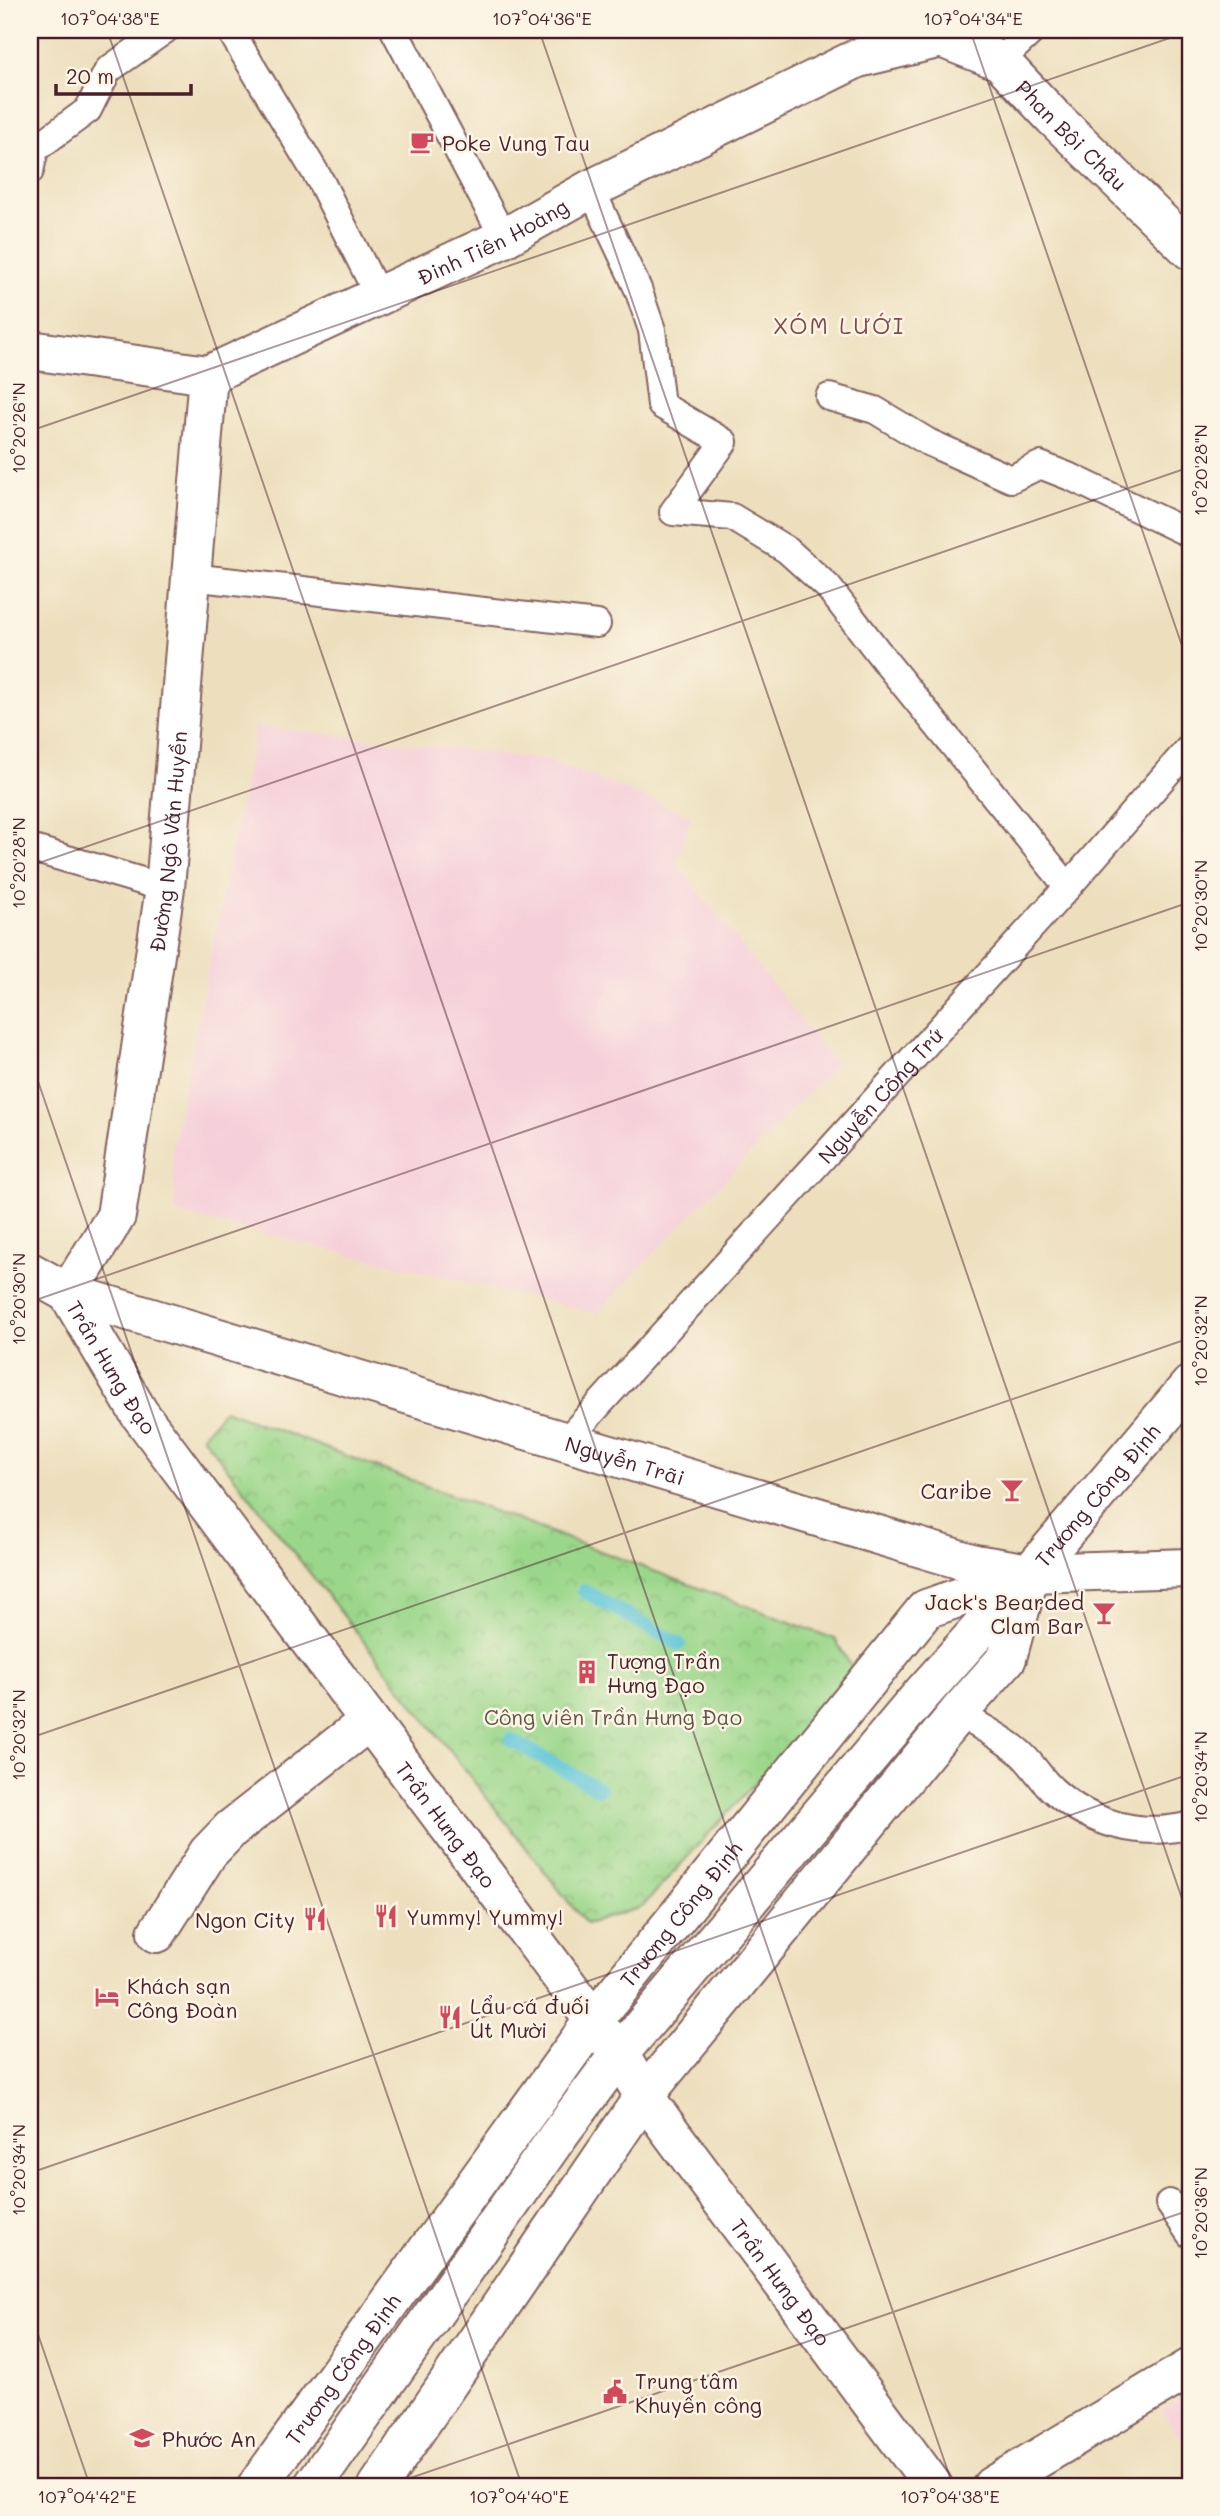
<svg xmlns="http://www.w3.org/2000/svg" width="1220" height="2516" font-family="Mali,sans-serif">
	<defs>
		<pattern id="park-crowns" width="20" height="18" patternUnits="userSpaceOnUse" patternTransform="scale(1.75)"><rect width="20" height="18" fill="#9bd78b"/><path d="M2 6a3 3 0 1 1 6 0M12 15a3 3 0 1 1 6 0" fill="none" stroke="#87b878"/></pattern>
	</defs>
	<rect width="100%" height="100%" fill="#fcf5e5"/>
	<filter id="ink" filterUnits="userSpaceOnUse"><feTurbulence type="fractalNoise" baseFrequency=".0143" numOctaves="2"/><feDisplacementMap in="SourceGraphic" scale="14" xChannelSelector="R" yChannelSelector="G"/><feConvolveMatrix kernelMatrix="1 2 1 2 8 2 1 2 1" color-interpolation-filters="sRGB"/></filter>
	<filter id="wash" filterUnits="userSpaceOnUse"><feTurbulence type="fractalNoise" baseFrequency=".00686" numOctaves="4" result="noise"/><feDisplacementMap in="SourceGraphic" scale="28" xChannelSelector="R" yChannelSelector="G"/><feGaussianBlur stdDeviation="1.57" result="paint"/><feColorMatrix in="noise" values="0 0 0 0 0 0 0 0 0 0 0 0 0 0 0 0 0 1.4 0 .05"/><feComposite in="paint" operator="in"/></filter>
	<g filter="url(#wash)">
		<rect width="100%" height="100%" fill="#eddfbd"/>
		<path fill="#f5cfda" d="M 256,726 L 549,760 L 692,816 L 676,863 L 836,1064 L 597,1313 L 176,1213 L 172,1152 Z
			M 1190,2391 L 1190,2455 L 1162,2410 Z"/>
		<path fill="url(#park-crowns)" stroke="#727b5b" stroke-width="2" d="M 224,1410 L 835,1639 L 855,1673 L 642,1907 L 586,1924 L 202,1436 Z"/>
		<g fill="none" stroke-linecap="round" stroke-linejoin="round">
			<path stroke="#5dc6d9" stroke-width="14" d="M 584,1591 L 679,1644
				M 511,1740 L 599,1789"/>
		</g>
	</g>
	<g filter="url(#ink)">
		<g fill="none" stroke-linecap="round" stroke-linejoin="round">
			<g stroke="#83625e" stroke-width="30">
				<g id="service">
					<path d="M 230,30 L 321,182 L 378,295"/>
					<path d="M 394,30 L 504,238"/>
					<path d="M 1000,61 L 1033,30"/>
					<path d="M 30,171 L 35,149 L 88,110 L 108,70 L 165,30"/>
					<path d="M 591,189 L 638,289 L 652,330 L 661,405 L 724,442 L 673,512 L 732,517 L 787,550 L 828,587 L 889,666 L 1068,887"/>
					<path d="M 829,397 L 875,410 L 928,442 L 1011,479 L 1040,465 L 1073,478 L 1190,534"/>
					<path d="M 191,577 L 597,624"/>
					<path d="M 30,848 L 165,888"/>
					<path id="s1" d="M 566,1441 L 1068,887 L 1190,747"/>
					<path d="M 958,1713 C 977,1725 1000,1736 1018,1751 C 1032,1762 1040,1779 1054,1791 C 1091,1824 1142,1838 1190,1825"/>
					<path d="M 1169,2203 L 1190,2234"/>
				</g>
			</g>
			<g stroke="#83625e" stroke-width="42">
				<g id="minor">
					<path id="s2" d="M 68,1293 L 116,1216 L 165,888 L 208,375"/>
					<path d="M 157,1933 L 208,1853 L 231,1829 L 369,1721"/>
					<path id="s3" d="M 257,2486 L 593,2021 L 926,1609 L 1030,1573"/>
					<path d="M 378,2486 L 644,2096 L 958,1713 L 1007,1658 L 1030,1573"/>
					<path d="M 992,2486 L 1190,2368"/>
				</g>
			</g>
			<g stroke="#83625e" stroke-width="42">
				<g id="secondary">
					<path id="s4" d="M 30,350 L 208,375 L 504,238 L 591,189 L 858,58 L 941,38 L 1000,61 L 1053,117 L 1190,250"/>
					<path id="s5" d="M 30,1272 L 68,1293 L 975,1564 L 1030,1573 L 1190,1568"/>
					<path id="s6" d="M 68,1293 L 139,1413 L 619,2054 L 644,2096 L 933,2486"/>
					<path id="s7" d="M 313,2486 L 558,2136 L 619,2054 L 921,1695 L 1030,1573 L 1190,1385"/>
				</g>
			</g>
			<use href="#service" stroke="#fff" stroke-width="26"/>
			<use href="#minor" stroke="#fff" stroke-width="38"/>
			<use href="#secondary" stroke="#fff" stroke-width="38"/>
		</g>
	</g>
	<path fill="none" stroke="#4a1f2b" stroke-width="2" stroke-opacity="0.45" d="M 107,30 L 953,2486M 539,30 L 1190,1922M 970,30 L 1190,669M 30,431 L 1190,31M 30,866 L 1190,467M 30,1058 L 522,2486M 30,1302 L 1190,902M 30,1738 L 1190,1338M 30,2173 L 1190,1774M 30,2311 L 90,2486M 387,2486 L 1190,2210"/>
	<defs>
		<g id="cafe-bare" transform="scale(1.89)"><path d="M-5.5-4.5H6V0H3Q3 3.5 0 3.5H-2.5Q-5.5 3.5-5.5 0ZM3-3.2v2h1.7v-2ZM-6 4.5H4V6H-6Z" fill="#d1495b" stroke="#fcf5e5" stroke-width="2.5" paint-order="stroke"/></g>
		<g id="bar-bare" transform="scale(1.89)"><path d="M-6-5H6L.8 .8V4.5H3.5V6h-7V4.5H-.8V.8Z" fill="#d1495b" stroke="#fcf5e5" stroke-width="2.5" paint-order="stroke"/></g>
		<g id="building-bare" transform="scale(1.89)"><path d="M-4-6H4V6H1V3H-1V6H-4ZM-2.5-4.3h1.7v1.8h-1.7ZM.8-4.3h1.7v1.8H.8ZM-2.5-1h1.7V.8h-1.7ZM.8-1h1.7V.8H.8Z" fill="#d1495b" stroke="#fcf5e5" stroke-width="2.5" paint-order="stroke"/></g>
		<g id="restaurant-bare" transform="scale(1.89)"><path d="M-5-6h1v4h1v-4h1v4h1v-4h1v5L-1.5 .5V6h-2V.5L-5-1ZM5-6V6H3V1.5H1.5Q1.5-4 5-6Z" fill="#d1495b" stroke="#fcf5e5" stroke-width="2.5" paint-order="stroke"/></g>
		<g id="hotel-bare" transform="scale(1.89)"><path d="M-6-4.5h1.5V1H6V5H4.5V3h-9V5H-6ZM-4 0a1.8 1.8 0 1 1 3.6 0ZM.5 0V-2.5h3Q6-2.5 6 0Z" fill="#d1495b" stroke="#fcf5e5" stroke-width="2.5" paint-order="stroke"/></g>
		<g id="civic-bare" transform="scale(1.89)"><path d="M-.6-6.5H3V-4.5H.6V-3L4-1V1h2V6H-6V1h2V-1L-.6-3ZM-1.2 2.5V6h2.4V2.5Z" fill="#d1495b" stroke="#fcf5e5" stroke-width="2.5" paint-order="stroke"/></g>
		<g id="school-bare" transform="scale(1.89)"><path d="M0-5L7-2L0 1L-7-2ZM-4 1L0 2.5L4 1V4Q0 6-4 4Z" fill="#d1495b" stroke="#fcf5e5" stroke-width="2.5" paint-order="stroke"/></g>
	</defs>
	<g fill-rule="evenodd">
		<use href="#cafe-bare" x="422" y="142"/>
		<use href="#bar-bare" x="1012" y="1490"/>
		<use href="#bar-bare" x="1104" y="1613"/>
		<use href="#building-bare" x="587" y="1672"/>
		<use href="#restaurant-bare" x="386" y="1916"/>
		<use href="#restaurant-bare" x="315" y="1919"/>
		<use href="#hotel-bare" x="107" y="1997"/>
		<use href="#restaurant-bare" x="450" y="2017"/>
		<use href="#civic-bare" x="615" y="2392"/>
		<use href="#school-bare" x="142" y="2438"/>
	</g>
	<g text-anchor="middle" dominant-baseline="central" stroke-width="5" stroke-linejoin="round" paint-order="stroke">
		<g font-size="21" fill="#4a1f2b" stroke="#fcf5e5">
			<text stroke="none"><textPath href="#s4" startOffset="1155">Phan Bội Châu</textPath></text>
			<text stroke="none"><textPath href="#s4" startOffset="494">Đinh Tiên Hoàng</textPath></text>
			<text stroke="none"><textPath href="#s2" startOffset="469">Đường Ngô Văn Huyền</textPath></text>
			<text stroke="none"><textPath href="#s1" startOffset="467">Nguyễn Công Trứ</textPath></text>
			<text stroke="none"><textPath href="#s6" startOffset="86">Trần Hưng Đạo</textPath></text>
			<text stroke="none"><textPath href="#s5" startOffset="625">Nguyễn Trãi</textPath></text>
			<text stroke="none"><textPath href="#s7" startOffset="1265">Trương Công Định</textPath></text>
			<text stroke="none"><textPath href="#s6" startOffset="653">Trần Hưng Đạo</textPath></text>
			<text stroke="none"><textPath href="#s3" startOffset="712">Trương Công Định</textPath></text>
			<text stroke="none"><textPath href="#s6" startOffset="1220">Trần Hưng Đạo</textPath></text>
			<text stroke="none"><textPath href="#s3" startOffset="145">Trương Công Định</textPath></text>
		</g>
		<g font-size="21" fill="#4a1f2b" stroke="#fcf5e5" text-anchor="start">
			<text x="442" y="142">Poke Vung Tau</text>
			<text x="992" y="1490" text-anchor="end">Caribe</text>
			<text x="1084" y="1601" text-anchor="end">Jack's Bearded<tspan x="1084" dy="24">Clam Bar</tspan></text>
			<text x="607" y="1660">Tượng Trần<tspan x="607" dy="24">Hưng Đạo</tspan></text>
			<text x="406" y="1916">Yummy! Yummy!</text>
			<text x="295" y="1919" text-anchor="end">Ngon City</text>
			<text x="127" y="1985">Khách sạn<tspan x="127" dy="24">Công Đoàn</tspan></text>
			<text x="470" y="2005">Lẩu cá đuối<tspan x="470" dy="24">Út Mười</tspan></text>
			<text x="635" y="2380">Trung tâm<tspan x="635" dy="24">Khuyến công</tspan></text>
			<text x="162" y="2438">Phước An</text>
		</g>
		<g font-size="21" fill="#625648" stroke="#fcf5e5">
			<text x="613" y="1716">Công viên Trần Hưng Đạo</text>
		</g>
		<g font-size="23" letter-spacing="2" fill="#834a4b" stroke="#fcf5e5">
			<text x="839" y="325">XÓM LƯỚI</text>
		</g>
	</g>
	<rect width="1220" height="2516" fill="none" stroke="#fcf5e5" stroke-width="77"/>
	<path d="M56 84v10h135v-10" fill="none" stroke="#4a1f2b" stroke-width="3.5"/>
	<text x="66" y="84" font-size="21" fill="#4a1f2b" stroke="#fcf5e5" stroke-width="5" paint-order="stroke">20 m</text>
	<rect x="38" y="38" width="1144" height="2440" fill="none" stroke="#4a1f2b" stroke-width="2.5"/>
	<g font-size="18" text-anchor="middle" fill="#4a1f2b">
		<text x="110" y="25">107°04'38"E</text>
		<text x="542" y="25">107°04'36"E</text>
		<text x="973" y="25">107°04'34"E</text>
		<text transform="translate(19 428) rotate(-90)" y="6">10°20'26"N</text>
		<text transform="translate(1201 470) rotate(-90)" y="6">10°20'28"N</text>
		<text transform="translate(19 863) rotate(-90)" y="6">10°20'28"N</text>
		<text transform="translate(1201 906) rotate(-90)" y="6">10°20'30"N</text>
		<text transform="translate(19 1299) rotate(-90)" y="6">10°20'30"N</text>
		<text transform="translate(1201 1341) rotate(-90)" y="6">10°20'32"N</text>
		<text transform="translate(19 1735) rotate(-90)" y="6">10°20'32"N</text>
		<text transform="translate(1201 1777) rotate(-90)" y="6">10°20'34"N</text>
		<text transform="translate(19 2170) rotate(-90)" y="6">10°20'34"N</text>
		<text transform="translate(1201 2213) rotate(-90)" y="6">10°20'36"N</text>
		<text x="87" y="2503">107°04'42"E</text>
		<text x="519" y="2503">107°04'40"E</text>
		<text x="950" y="2503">107°04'38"E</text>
	</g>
</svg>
